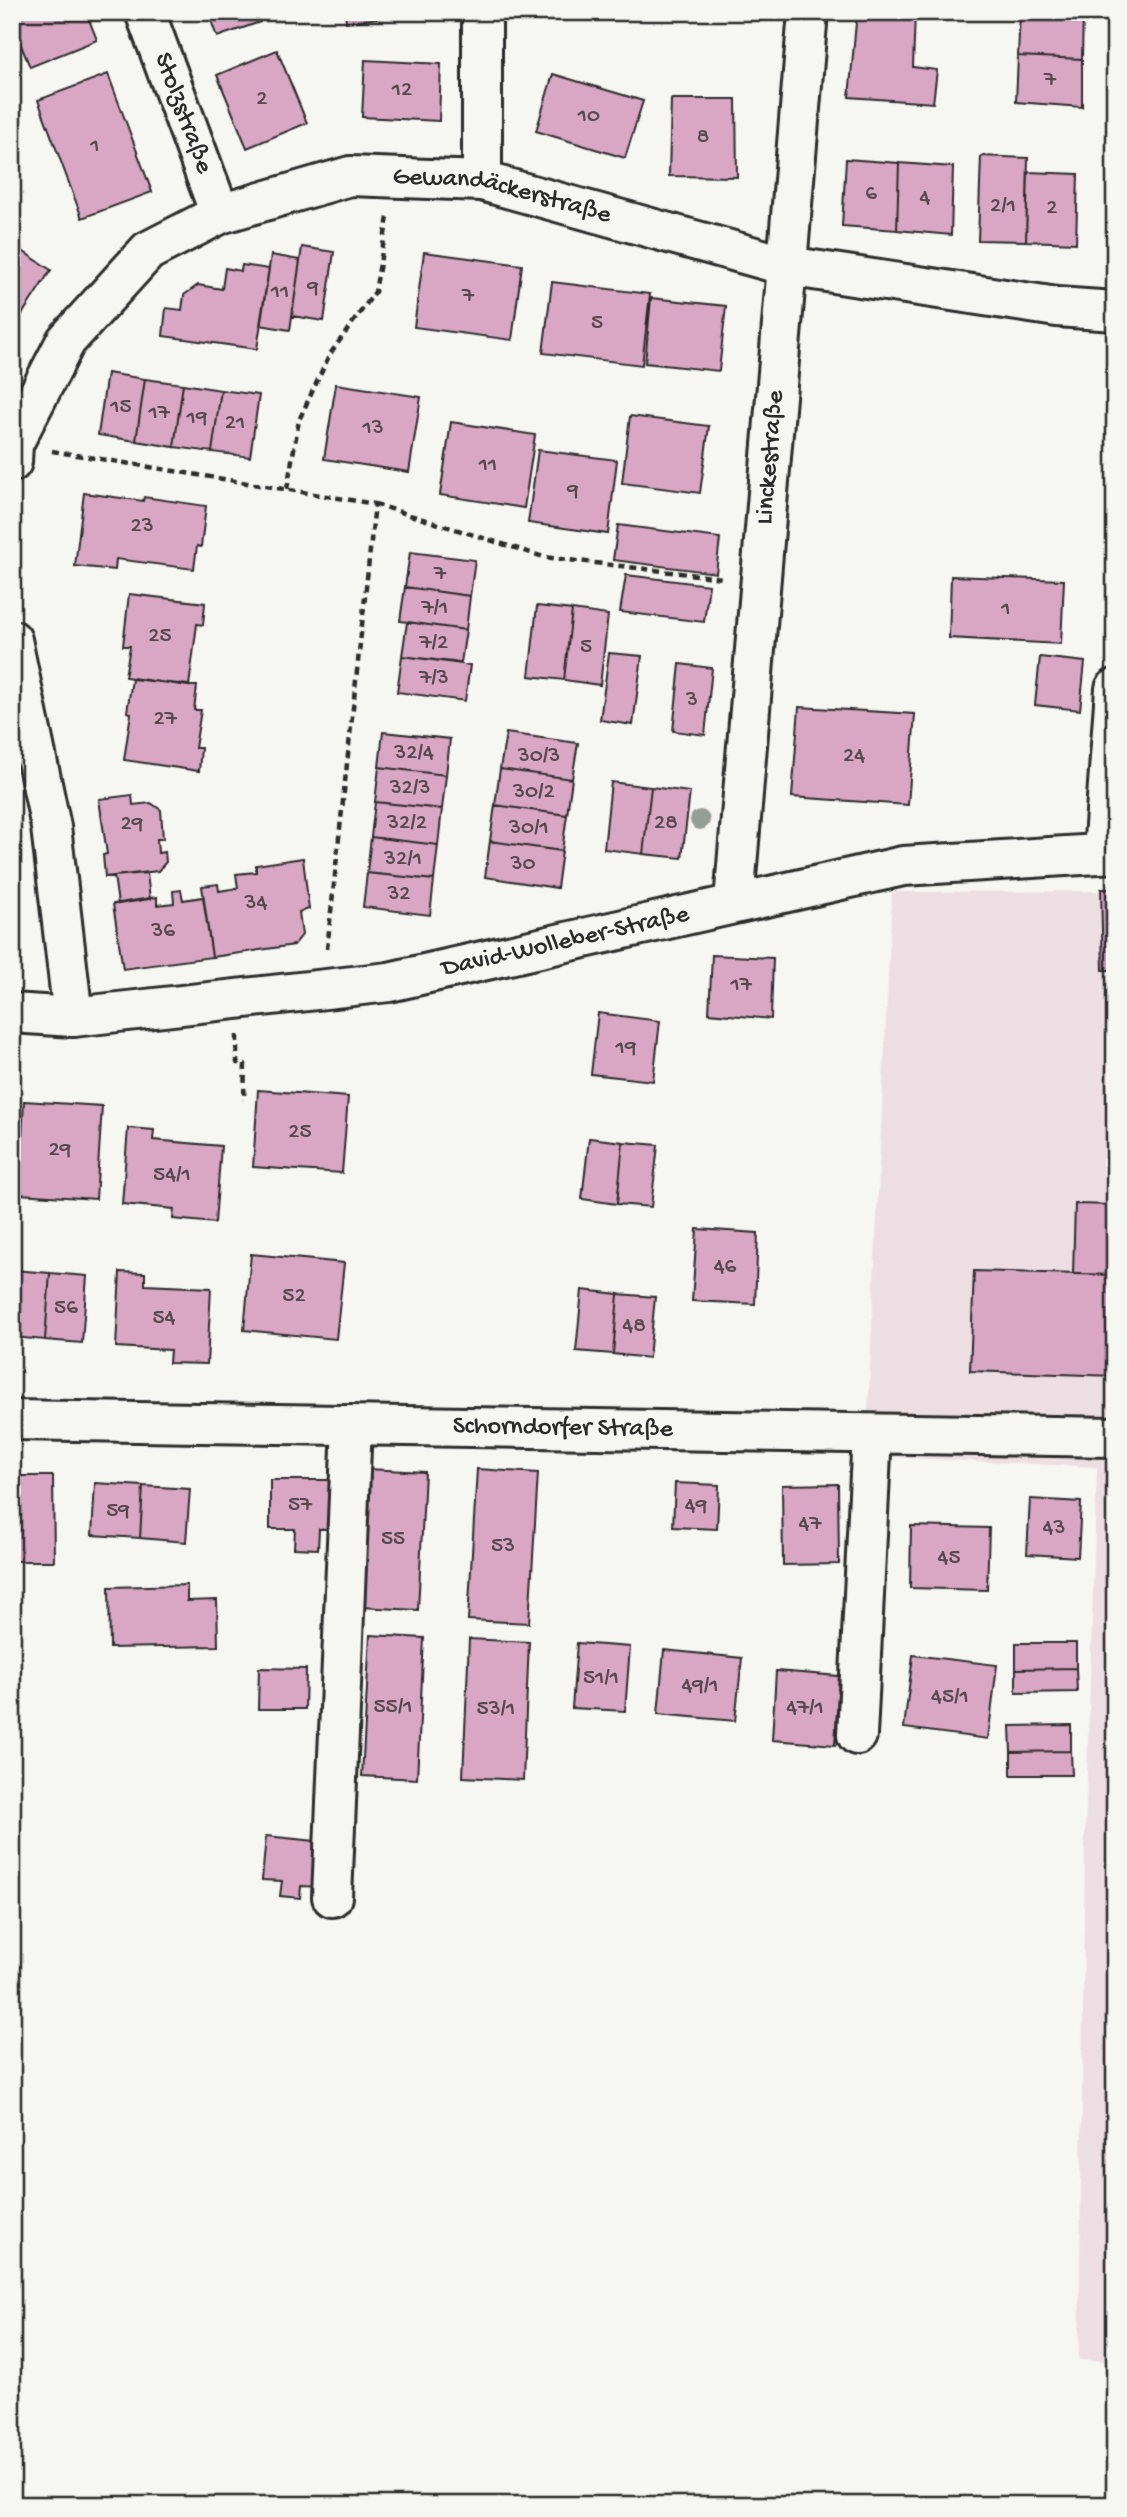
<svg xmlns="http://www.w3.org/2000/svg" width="1127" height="2517" font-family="'Gochi Hand',sans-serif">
	<rect width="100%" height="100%" fill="#f6f6f2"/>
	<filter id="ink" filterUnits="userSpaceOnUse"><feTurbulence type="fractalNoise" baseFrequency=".0143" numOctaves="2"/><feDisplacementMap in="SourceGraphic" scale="14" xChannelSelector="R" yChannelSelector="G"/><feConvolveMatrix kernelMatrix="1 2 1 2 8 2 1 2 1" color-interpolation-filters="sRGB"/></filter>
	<g filter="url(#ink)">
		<path fill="#eddee4" d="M 1115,891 L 1115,2361 L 1079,2360 L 1085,1836 L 1097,1467 L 866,1456 L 892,892 Z"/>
		<path fill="#d9a7c4" stroke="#2b2b2b" stroke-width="2" d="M 12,12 L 86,12 L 97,40 L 30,67 L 12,24 Z
			M 208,12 L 257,12 L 260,22 L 217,37 Z
			M 345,12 L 422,12 L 422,13 L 346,22 Z
			M 857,12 L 915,12 L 913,67 L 937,70 L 933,103 L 849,97 Z
			M 1020,12 L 1083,12 L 1082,59 L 1018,56 Z
			M 277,50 L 307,123 L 247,148 L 217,75 Z
			M 1018,56 L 1082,59 L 1082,107 L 1016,102 Z
			M 365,60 L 441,64 L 439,121 L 362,117 Z
			M 108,74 L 152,192 L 82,218 L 38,100 Z
			M 553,74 L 643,101 L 625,158 L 536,131 Z
			M 671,99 L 736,99 L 737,177 L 669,176 Z
			M 981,156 L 1028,158 L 1026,241 L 978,240 Z
			M 846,159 L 899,163 L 897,230 L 842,226 Z
			M 899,163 L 953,167 L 951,235 L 897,230 Z
			M 1028,172 L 1078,174 L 1076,243 L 1026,241 Z
			M 12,244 L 51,270 L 13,328 L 12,328 Z
			M 302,247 L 334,252 L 324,321 L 292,316 Z
			M 424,252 L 522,265 L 512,340 L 414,327 Z
			M 271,255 L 300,260 L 290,330 L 260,325 Z
			M 242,265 L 269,269 L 257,349 L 163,336 L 166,308 L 182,310 L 184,295 L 198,285 L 222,289 L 225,268 L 241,271 Z
			M 552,282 L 650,294 L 642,365 L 543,353 Z
			M 651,298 L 726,306 L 719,371 L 645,363 Z
			M 107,373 L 145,379 L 136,441 L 98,435 Z
			M 145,379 L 183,384 L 174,447 L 136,441 Z
			M 183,384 L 221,390 L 212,452 L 174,447 Z
			M 336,384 L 421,397 L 409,472 L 324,459 Z
			M 221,390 L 259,395 L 250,457 L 212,452 Z
			M 630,416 L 709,426 L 700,493 L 622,483 Z
			M 451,422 L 535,435 L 524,508 L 440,495 Z
			M 538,450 L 617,460 L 608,534 L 528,523 Z
			M 84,493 L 143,501 L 144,497 L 206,506 L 201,547 L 197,546 L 194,569 L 116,559 L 115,570 L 75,566 Z
			M 618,525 L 720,538 L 716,573 L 613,560 Z
			M 410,552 L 475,560 L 470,596 L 405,587 Z
			M 626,575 L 709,585 L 704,622 L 620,612 Z
			M 951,576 L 1064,580 L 1061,644 L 949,638 Z
			M 405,587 L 470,596 L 466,630 L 400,621 Z
			M 129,594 L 205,603 L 203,625 L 197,624 L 189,686 L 125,677 L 130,646 L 123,646 Z
			M 537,606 L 572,610 L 564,680 L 529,676 Z
			M 572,610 L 608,615 L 600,685 L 564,680 Z
			M 407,622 L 466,630 L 461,663 L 402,656 Z
			M 609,653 L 642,656 L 633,725 L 600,720 Z
			M 402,656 L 470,665 L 465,701 L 397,692 Z
			M 1040,657 L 1085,662 L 1080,710 L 1035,705 Z
			M 680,664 L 712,668 L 705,735 L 673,731 Z
			M 132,679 L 197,686 L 194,710 L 201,710 L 195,748 L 201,748 L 199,771 L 124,760 L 131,713 L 127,712 Z
			M 799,707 L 915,714 L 908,805 L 792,797 Z
			M 383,732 L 450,739 L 446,775 L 379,767 Z
			M 506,733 L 578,743 L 572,779 L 500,769 Z
			M 379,767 L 446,775 L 442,809 L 375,802 Z
			M 500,769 L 572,779 L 567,815 L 495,805 Z
			M 611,782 L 651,787 L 643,854 L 604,849 Z
			M 651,787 L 690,792 L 682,858 L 643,854 Z
			M 132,795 L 133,805 L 151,803 L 161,810 L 163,839 L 157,839 L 158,853 L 165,852 L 166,862 L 158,871 L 105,877 L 103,855 L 107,854 L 99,799 Z
			M 375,802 L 442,809 L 438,845 L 371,837 Z
			M 495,805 L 567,815 L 562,851 L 490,841 Z
			M 371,837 L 438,845 L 434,880 L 367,873 Z
			M 490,841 L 562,851 L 557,888 L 485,877 Z
			M 303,858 L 309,909 L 299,912 L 302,935 L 294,945 L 212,957 L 202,886 L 218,884 L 219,891 L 238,888 L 236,874 L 256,872 L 256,865 Z
			M 147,873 L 150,899 L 118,904 L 114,876 Z
			M 367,873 L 434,880 L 430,915 L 363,907 Z
			M 1101,889 L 1115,889 L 1115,970 L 1103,970 Z
			M 181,890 L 183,900 L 203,897 L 212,957 L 123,969 L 113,904 L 157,897 L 157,905 L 174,903 L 173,891 Z
			M 712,955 L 773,958 L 771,1019 L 709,1013 Z
			M 598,1013 L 660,1021 L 653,1081 L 591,1074 Z
			M 258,1090 L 348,1097 L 342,1173 L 253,1167 Z
			M 24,1101 L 102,1106 L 96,1199 L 19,1194 Z
			M 128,1128 L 154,1130 L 153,1140 L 221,1146 L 215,1223 L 173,1219 L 174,1209 L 122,1204 Z
			M 589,1138 L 623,1142 L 617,1204 L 582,1199 Z
			M 623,1142 L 658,1145 L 651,1207 L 617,1204 Z
			M 1075,1204 L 1115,1205 L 1115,1275 L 1073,1274 Z
			M 697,1229 L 758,1233 L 755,1304 L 692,1301 Z
			M 251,1254 L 344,1263 L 336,1339 L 244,1330 Z
			M 13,1270 L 50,1273 L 45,1340 L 12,1337 Z
			M 974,1271 L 1115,1275 L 1115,1376 L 970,1371 Z
			M 120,1272 L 145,1273 L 145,1285 L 211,1288 L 207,1364 L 169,1363 L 170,1350 L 116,1347 Z
			M 50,1273 L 87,1276 L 82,1343 L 45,1340 Z
			M 582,1290 L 618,1294 L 613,1354 L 576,1351 Z
			M 618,1294 L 655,1297 L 649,1358 L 613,1354 Z
			M 367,1469 L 425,1472 L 418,1610 L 360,1607 Z
			M 477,1469 L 538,1473 L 529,1623 L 468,1620 Z
			M 12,1476 L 53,1476 L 54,1561 L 12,1561 Z
			M 270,1480 L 330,1480 L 330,1529 L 319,1529 L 318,1549 L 294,1548 L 295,1529 L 270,1529 Z
			M 95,1483 L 143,1486 L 140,1538 L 92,1535 Z
			M 675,1483 L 719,1485 L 717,1529 L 673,1527 Z
			M 838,1484 L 839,1564 L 783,1565 L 782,1485 Z
			M 143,1486 L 190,1489 L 186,1542 L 140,1538 Z
			M 1030,1499 L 1081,1502 L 1078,1557 L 1027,1554 Z
			M 911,1526 L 989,1528 L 987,1590 L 910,1588 Z
			M 187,1585 L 187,1601 L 217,1600 L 218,1646 L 110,1648 L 109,1587 Z
			M 370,1635 L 424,1638 L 417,1779 L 362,1776 Z
			M 469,1639 L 529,1642 L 523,1780 L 463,1777 Z
			M 577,1643 L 630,1647 L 625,1711 L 572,1708 Z
			M 1016,1643 L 1076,1643 L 1076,1668 L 1016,1669 Z
			M 664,1650 L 742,1658 L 735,1721 L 658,1714 Z
			M 913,1655 L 997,1665 L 988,1739 L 904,1728 Z
			M 259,1668 L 306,1669 L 305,1709 L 258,1709 Z
			M 1076,1668 L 1077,1692 L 1016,1693 L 1016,1669 Z
			M 776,1671 L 839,1676 L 835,1745 L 772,1740 Z
			M 1071,1725 L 1071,1751 L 1011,1752 L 1010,1726 Z
			M 1071,1751 L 1072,1775 L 1011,1775 L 1011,1752 Z
			M 266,1836 L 325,1842 L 322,1887 L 301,1886 L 300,1898 L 280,1896 L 282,1881 L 262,1880 Z"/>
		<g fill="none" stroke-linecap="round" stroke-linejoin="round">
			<g stroke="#2b2b2b" stroke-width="44">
				<g id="minor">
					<path id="s1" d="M 145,12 L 220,214"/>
					<path d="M 482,12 L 482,181"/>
					<path id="s2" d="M 12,462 L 13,444 L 66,341 L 148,251 L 220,214 L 350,176 L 482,181 L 787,266 L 1057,307 L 1115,311"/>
					<path d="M 12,640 L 51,827 L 73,1017"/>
					<path d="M 1103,853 L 1115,689"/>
					<path id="s3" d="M 734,902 L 808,12"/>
					<path id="s4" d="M 12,1013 L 73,1017 L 389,982 L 903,866 L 1115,853"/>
					<path id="s5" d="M 12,1420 L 1115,1437"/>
					<path d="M 857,1735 L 872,1434"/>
					<path d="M 332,1897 L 352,1425"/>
				</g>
			</g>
			<path stroke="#2b2b2b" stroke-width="4.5" stroke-dasharray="7 5" stroke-linecap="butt" d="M 52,451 L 375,504 L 327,949
				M 287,489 L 299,420 L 330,354 L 375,292 L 388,217
				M 375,504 L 544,557 L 722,578
				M 237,1035 L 237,1063 L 245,1064 L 244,1100"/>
			<use href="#minor" stroke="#f6f6f2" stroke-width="38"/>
		</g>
		<circle fill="#969f96" cx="700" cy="820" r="10"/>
	</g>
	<g text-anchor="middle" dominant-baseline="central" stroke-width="5" stroke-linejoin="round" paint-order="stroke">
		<g font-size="23" fill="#564a51">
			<text x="1050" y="80">7</text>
			<text x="402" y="90">12</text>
			<text x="262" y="99">2</text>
			<text x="589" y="116">10</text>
			<text x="703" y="137">8</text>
			<text x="95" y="146">1</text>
			<text x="871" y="194">6</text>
			<text x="925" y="198">4</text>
			<text x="1003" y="206">2/1</text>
			<text x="1052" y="208">2</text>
			<text x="313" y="288">9</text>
			<text x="280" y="292">11</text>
			<text x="468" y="296">7</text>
			<text x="597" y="323">5</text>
			<text x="121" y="407">15</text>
			<text x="159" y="413">17</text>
			<text x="197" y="418">19</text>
			<text x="235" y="423">21</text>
			<text x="373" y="428">13</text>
			<text x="488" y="465">11</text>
			<text x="573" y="491">9</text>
			<text x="142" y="526">23</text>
			<text x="440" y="574">7</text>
			<text x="435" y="608">7/1</text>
			<text x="1006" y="609">1</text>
			<text x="160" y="636">25</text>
			<text x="434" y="643">7/2</text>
			<text x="586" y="647">5</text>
			<text x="434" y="678">7/3</text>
			<text x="692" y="700">3</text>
			<text x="165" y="719">27</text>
			<text x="414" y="753">32/4</text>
			<text x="539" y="756">30/3</text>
			<text x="854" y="756">24</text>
			<text x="410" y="788">32/3</text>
			<text x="534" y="792">30/2</text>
			<text x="407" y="823">32/2</text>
			<text x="666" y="823">28</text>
			<text x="132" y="824">29</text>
			<text x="529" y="828">30/1</text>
			<text x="403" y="859">32/1</text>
			<text x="523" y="864">30</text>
			<text x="399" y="894">32</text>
			<text x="256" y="903">34</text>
			<text x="163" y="931">36</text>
			<text x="741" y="985">17</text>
			<text x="626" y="1048">19</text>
			<text x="300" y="1132">25</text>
			<text x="60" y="1150">29</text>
			<text x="172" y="1175">54/1</text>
			<text x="725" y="1267">46</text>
			<text x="294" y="1296">52</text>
			<text x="66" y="1308">56</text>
			<text x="164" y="1318">54</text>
			<text x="634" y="1326">48</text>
			<text x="300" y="1505">57</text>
			<text x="696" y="1506">49</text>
			<text x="118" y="1511">59</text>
			<text x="810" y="1524">47</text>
			<text x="1054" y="1528">43</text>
			<text x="393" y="1539">55</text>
			<text x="503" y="1546">53</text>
			<text x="949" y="1558">45</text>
			<text x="601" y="1678">51/1</text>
			<text x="700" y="1686">49/1</text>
			<text x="950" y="1697">45/1</text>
			<text x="393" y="1707">55/1</text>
			<text x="805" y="1708">47/1</text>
			<text x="496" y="1709">53/1</text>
		</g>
		<g font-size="26" fill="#2b2b2b" stroke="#f6f6f2">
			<text stroke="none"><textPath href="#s1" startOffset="108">Stolzstraße</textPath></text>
			<text stroke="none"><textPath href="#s2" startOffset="626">Gewandäckerstraße</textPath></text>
			<text stroke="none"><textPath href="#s3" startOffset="446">Linckestraße</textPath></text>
			<text stroke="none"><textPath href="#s4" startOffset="560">David-Wolleber-Straße</textPath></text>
			<text stroke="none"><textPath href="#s5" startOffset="551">Schorndorfer Straße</textPath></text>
		</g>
	</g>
	<rect width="1127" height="2517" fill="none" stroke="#f6f6f2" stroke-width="42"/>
	<rect x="21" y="21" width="1085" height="2475" fill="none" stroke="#2b2b2b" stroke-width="2.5" filter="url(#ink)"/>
</svg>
